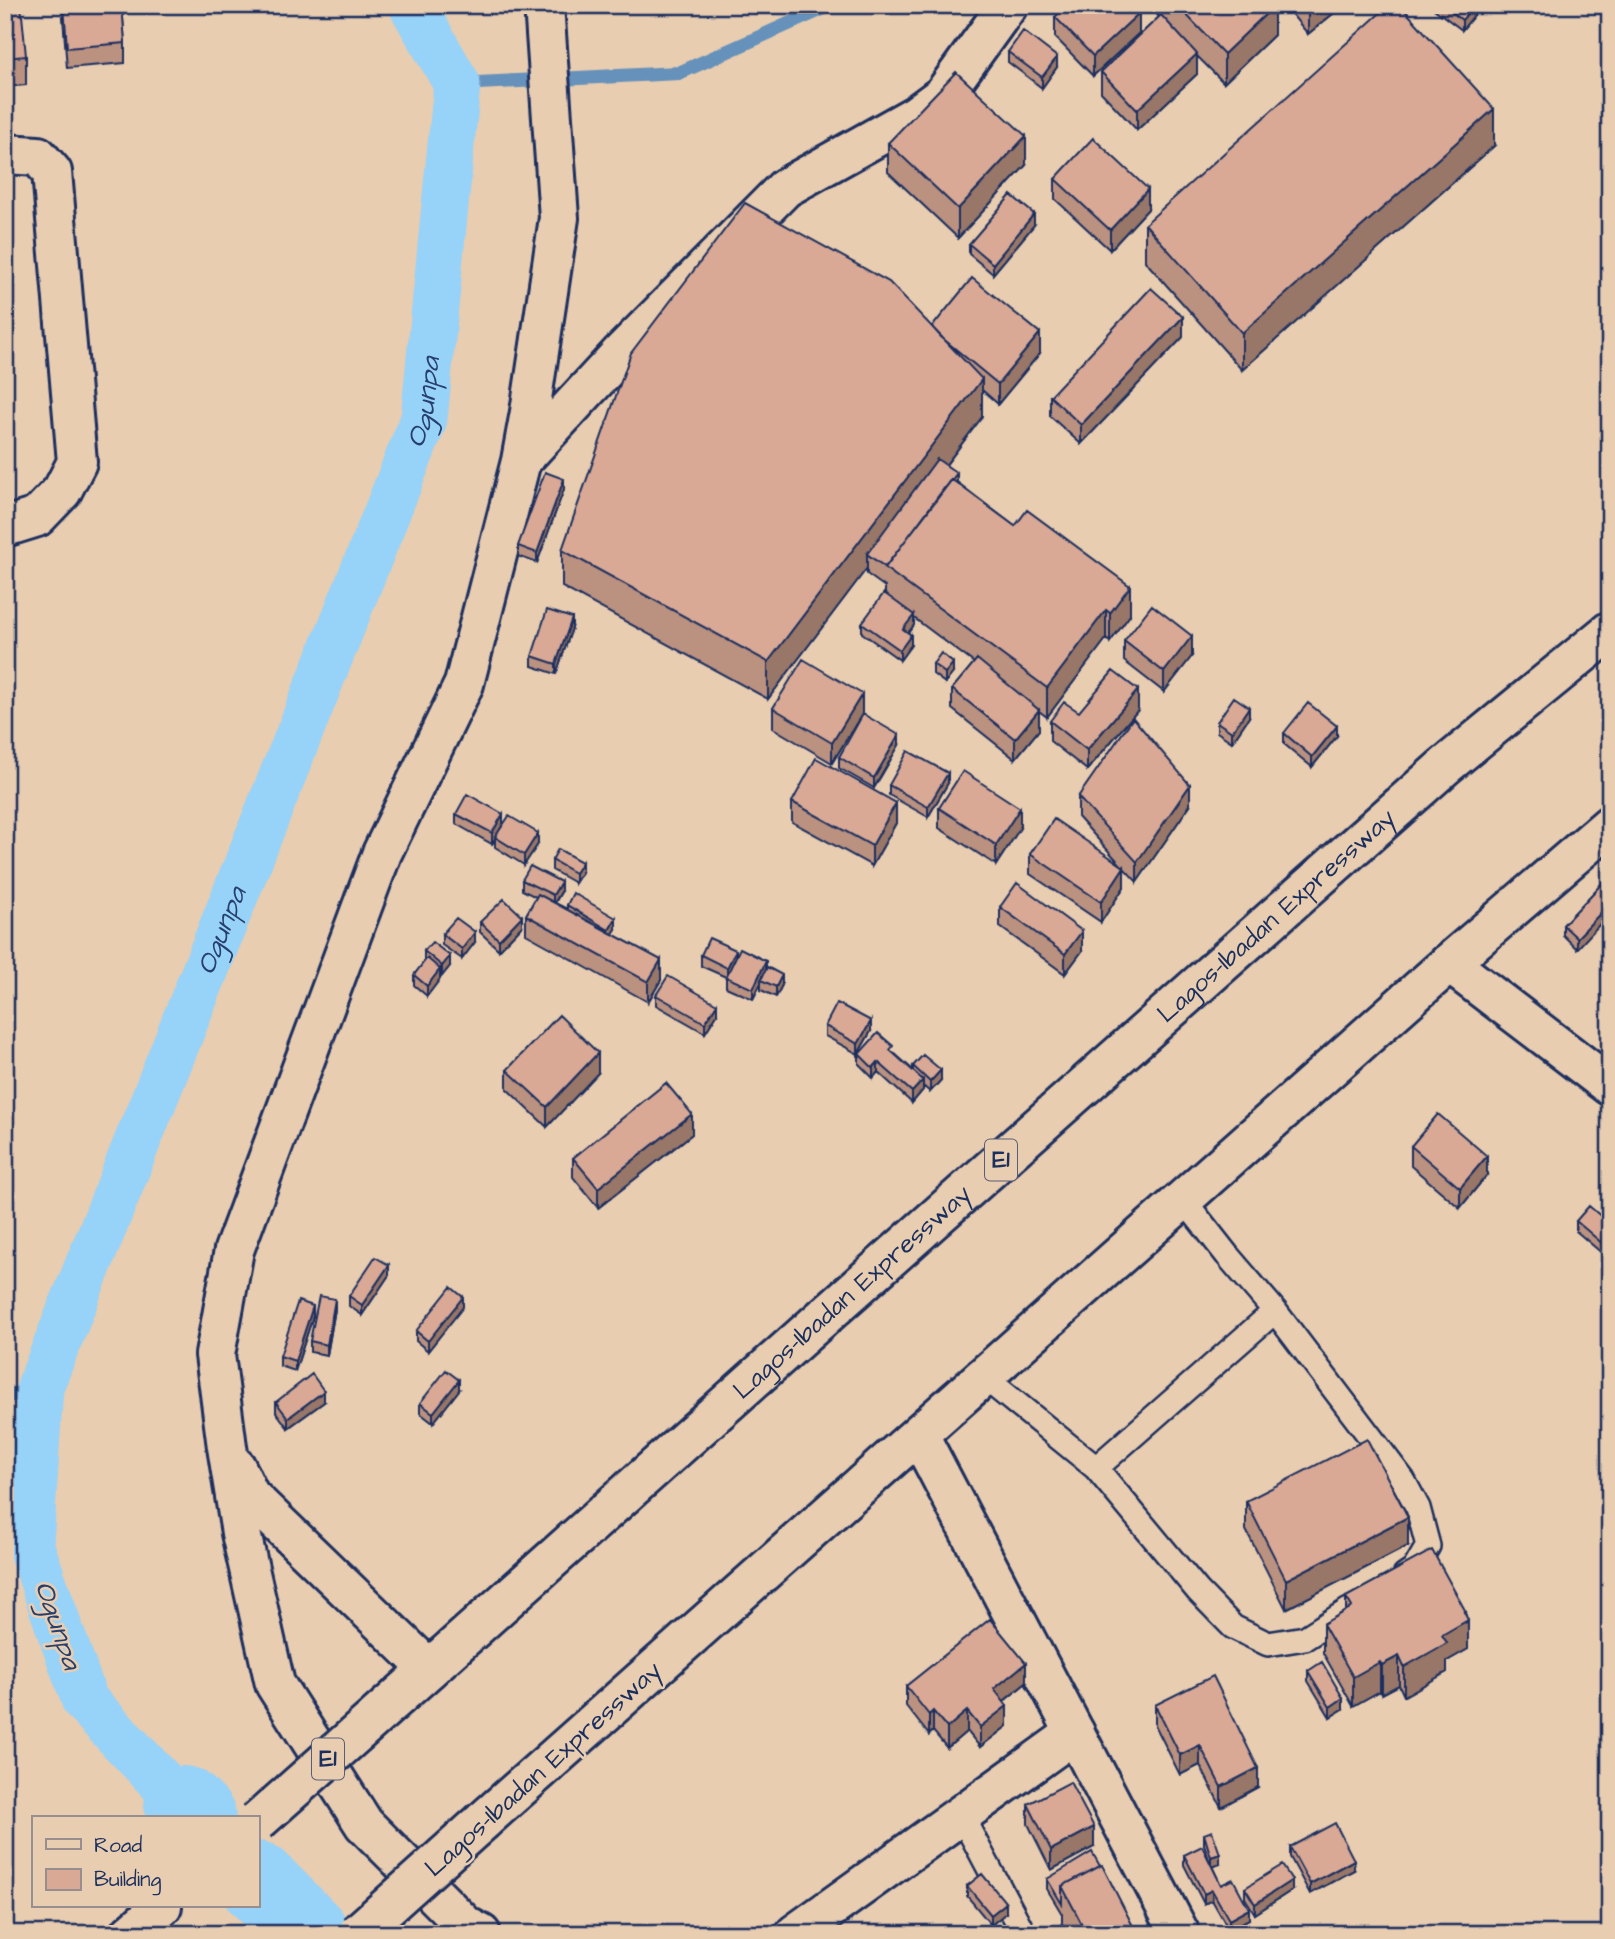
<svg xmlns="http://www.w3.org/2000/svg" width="1615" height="1939" font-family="'Architects Daughter',sans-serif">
	<rect width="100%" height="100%" fill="#e9cdb0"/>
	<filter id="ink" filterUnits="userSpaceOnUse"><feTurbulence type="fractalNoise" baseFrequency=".0143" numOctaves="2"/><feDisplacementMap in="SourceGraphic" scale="14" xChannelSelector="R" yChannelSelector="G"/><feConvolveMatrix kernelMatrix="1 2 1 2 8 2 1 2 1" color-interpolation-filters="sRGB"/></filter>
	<g filter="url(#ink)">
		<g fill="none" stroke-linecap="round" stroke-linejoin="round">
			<path stroke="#6591ba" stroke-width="14" d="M 457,84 L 679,73 L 831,5
				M 5,1397 L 40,1387"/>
			<path stroke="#97d2f8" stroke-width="47" id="s1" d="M 184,1806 L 85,1701 L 30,1544 L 40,1387 L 424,419 L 457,84 L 412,5"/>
			<path stroke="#97d2f8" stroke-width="80" d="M 184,1806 L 196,1818
				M 257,1881 L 309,1934"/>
			<g stroke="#1b2f5e" stroke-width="28">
				<path id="service" d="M 1183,1199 L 1227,1255 L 1275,1311 L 1403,1480 L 1418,1508 L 1428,1546 L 1414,1570 L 1405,1576
					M 984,1377 L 1096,1468 L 1198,1591 L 1233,1627 L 1268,1644 L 1305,1638 L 1349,1610
					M 1096,1468 L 1275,1311
					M 961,1815 L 1024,1934"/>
			</g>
			<g stroke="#1b2f5e" stroke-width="44">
				<path id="minor" d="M 5,154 L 38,156 L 52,172 L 77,462 L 62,491 L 37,517 L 5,527
					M 521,461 L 621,353 L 785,188 L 916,115 L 943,95 L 1008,5
					M 1449,963 L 1610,1086
					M 236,1467 L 250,1496 L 429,1669
					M 481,1934 L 466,1926 L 364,1824 L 275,1684 L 241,1533 L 227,1447 L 215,1355 L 234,1250 L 382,853 L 464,684 L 521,461 L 530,412 L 559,218 L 544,5
					M 795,1934 L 1075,1733"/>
			</g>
			<g stroke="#1b2f5e" stroke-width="44">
				<path id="tertiary" d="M 919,1435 L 1180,1934"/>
			</g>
			<g stroke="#1b2f5e" stroke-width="44">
				<g id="motorway">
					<path id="s2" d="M 399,1696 L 818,1322 L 1445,766 L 1610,631"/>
					<path d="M 483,1821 L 1449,963 L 1610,825"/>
					<path d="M 130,1934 L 162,1906"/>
				</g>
			</g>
			<use href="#service" stroke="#e9cdb0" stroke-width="23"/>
			<use href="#minor" stroke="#e9cdb0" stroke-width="38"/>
			<use href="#tertiary" stroke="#e9cdb0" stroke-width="38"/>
			<use href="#motorway" stroke="#e9cdb0" stroke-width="38"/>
			<g stroke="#1b2f5e" stroke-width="44" stroke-linecap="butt">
				<path id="motorway-bridge" d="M 257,1822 L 399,1696
					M 357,1934 L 483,1821"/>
			</g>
			<use href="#motorway-bridge" stroke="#e9cdb0" stroke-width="38"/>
		</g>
		<path fill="#bb9180" stroke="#1b2f5e" stroke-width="2" d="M 5,5 L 26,56 L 26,85 L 5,87 Z
			M 62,5 L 122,5 L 125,43 L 125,63 L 67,68 Z
			M 1149,5 L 1274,5 L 1274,35 L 1224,83 L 1197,56 L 1197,74 L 1137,130 L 1101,92 L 1101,72 L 1159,17 Z
			M 1284,5 L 1344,5 L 1308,34 Z
			M 1434,5 L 1482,5 L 1462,30 L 1434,9 Z
			M 1055,17 L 1139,33 L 1093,76 L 1055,37 Z
			M 1008,52 L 1057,67 L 1042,88 L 1008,62 Z
			M 888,143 L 1026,165 L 958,238 L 888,172 Z
			M 1494,146 L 1242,370 L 1145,261 L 1145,224 Z
			M 1055,179 L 1148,209 L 1110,250 L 1055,199 Z
			M 1034,225 L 993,274 L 969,254 L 969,244 Z
			M 932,327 L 1040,353 L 998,404 L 982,390 L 982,417 L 946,465 L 957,482 L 1130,615 L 1110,642 L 1106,639 L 1047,717 L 1039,711 L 1039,730 L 1015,759 L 952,709 L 952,689 L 974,663 L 914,618 L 914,625 L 908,633 L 911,645 L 900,660 L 862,633 L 862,623 L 885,594 L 885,587 L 867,574 L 867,568 L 768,699 L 562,587 L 562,550 Z
			M 1183,337 L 1081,444 L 1050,416 L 1050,396 Z
			M 564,489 L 537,563 L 518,556 L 518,546 Z
			M 572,628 L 556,674 L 532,666 L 532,656 Z
			M 1124,641 L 1192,656 L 1164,692 L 1124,661 Z
			M 933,664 L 953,673 L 945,683 L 933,674 Z
			M 773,708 L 862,714 L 832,763 L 773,728 Z
			M 1138,710 L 1087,770 L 1050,741 L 1050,721 L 1079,712 Z
			M 1249,717 L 1232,742 L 1217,732 L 1217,722 Z
			M 1284,733 L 1337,736 L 1312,767 L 1284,744 Z
			M 899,745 L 874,788 L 839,768 L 839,757 Z
			M 948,783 L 928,817 L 889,795 L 889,785 Z
			M 1078,797 L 1190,805 L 1137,882 L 1124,868 L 1124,887 L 1101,922 L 1030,874 L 1030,854 L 1122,866 L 1078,817 Z
			M 792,802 L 896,823 L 872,866 L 792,822 Z
			M 939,808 L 1020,828 L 996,865 L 939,828 Z
			M 456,814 L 503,824 L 499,831 L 538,844 L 524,865 L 495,847 L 495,838 L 492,844 L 456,824 Z
			M 552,860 L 582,872 L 575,883 L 552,870 Z
			M 1610,875 L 1577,949 L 1563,935 L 1563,925 Z
			M 522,880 L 561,892 L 555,903 L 567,909 L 567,905 L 616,929 L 612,934 L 661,980 L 648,1002 L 526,934 L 526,915 L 536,897 L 522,890 Z
			M 1000,907 L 1082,951 L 1065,974 L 1000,927 Z
			M 480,922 L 522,926 L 499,950 L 480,932 Z
			M 442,934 L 475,942 L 462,959 L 442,945 Z
			M 424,951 L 450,966 L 442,976 L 440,974 L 440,979 L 427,996 L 414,985 L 414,975 L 424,962 Z
			M 701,955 L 736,958 L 766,969 L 782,985 L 776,997 L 761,990 L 761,983 L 753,999 L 726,987 L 726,977 L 701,966 Z
			M 656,995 L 717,1014 L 705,1033 L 656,1005 Z
			M 825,1026 L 871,1031 L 858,1054 L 825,1036 Z
			M 893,1052 L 913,1070 L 913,1066 L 941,1080 L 930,1092 L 923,1086 L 923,1090 L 912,1103 L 878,1072 L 873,1078 L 859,1064 L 859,1054 Z
			M 507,1070 L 598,1073 L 547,1127 L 507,1089 Z
			M 692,1134 L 598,1208 L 573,1177 L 573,1158 Z
			M 1411,1146 L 1487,1175 L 1460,1208 L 1411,1166 Z
			M 1576,1221 L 1610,1224 L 1610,1260 L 1576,1231 Z
			M 389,1275 L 362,1315 L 349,1306 L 349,1296 Z
			M 463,1307 L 428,1351 L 416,1341 L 416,1331 Z
			M 335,1309 L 327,1355 L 310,1352 L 310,1341 Z
			M 313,1316 L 295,1371 L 280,1366 L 280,1356 Z
			M 459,1390 L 433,1423 L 420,1413 L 420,1403 Z
			M 276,1402 L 324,1402 L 288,1428 L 276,1412 Z
			M 1246,1501 L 1408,1546 L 1286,1609 L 1246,1530 Z
			M 1346,1597 L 1466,1615 L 1468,1649 L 1447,1661 L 1447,1672 L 1404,1696 L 1399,1685 L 1382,1694 L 1380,1691 L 1353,1706 L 1323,1653 L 1323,1624 L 1346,1611 Z
			M 1308,1671 L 1343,1709 L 1330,1717 L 1308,1681 Z
			M 1026,1683 L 1003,1702 L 1007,1726 L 980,1747 L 967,1731 L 947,1748 L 933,1731 L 929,1735 L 906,1706 L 906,1686 Z
			M 1155,1705 L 1258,1787 L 1221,1807 L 1200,1765 L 1180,1775 L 1155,1725 Z
			M 1028,1804 L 1094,1847 L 1051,1870 L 1028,1824 Z
			M 1204,1834 L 1220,1864 L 1212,1866 L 1221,1885 L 1249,1919 L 1229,1930 L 1212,1900 L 1204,1904 L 1184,1865 L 1184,1855 L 1210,1863 L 1204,1844 Z
			M 1290,1847 L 1354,1870 L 1310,1894 L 1290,1857 Z
			M 1047,1879 L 1137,1934 L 1067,1934 L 1062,1923 L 1062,1914 L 1047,1889 Z
			M 967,1886 L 1006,1913 L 991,1925 L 967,1896 Z
			M 1245,1888 L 1292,1890 L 1255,1914 L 1245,1898 Z"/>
		<path fill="#987668" stroke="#1b2f5e" stroke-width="2" d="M 1308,5 L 1344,5 L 1308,34 Z
			M 1474,5 L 1482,5 L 1462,30 L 1462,20 Z
			M 1274,6 L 1274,35 L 1224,83 L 1224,54 Z
			M 1139,13 L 1139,33 L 1093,76 L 1093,56 Z
			M 1197,54 L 1197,74 L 1137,130 L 1137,110 Z
			M 1057,57 L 1057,67 L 1042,88 L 1042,77 Z
			M 1494,109 L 1494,146 L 1242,370 L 1242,333 Z
			M 1026,136 L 1026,165 L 958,238 L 958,209 Z
			M 1148,189 L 1148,209 L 1110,250 L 1110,230 Z
			M 1034,214 L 1034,225 L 993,274 L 993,264 Z
			M 1183,317 L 1183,337 L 1081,444 L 1081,425 Z
			M 1040,333 L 1040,353 L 998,404 L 998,384 Z
			M 982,379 L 982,417 L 874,559 L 867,554 L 867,568 L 768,699 L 768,662 Z
			M 957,473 L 957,493 L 886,567 Z
			M 564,479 L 564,489 L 537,563 L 537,553 Z
			M 1130,586 L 1130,615 L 1110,642 L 1110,613 Z
			M 1106,610 L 1106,639 L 1047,717 L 1047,688 Z
			M 914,615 L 914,625 L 903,639 L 903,629 Z
			M 572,618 L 572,628 L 556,674 L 556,664 Z
			M 911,635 L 911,645 L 900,660 L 900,650 Z
			M 1192,636 L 1192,656 L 1164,692 L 1164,672 Z
			M 953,663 L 953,673 L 945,683 L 945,673 Z
			M 1138,690 L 1138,710 L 1087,770 L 1087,750 Z
			M 862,694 L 862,714 L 832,763 L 832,743 Z
			M 1249,707 L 1249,717 L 1232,742 L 1232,732 Z
			M 1039,710 L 1039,730 L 1015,759 L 1015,739 Z
			M 1337,726 L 1337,736 L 1312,767 L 1312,757 Z
			M 899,735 L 899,745 L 874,788 L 874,778 Z
			M 948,773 L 948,783 L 928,817 L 928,807 Z
			M 1190,785 L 1190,805 L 1137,882 L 1137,862 Z
			M 896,803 L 896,823 L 872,866 L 872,846 Z
			M 1020,808 L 1020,828 L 996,865 L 996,845 Z
			M 503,814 L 503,824 L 492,844 L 492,833 Z
			M 538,833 L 538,844 L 524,865 L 524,855 Z
			M 582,862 L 582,872 L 575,883 L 575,873 Z
			M 1124,867 L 1124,887 L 1101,922 L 1101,902 Z
			M 561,882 L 561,892 L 553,905 L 553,895 Z
			M 1610,903 L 1610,913 L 1577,949 L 1577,938 Z
			M 522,916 L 522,926 L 499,950 L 499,940 Z
			M 616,918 L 616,929 L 609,940 L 609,930 Z
			M 1082,931 L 1082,951 L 1065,974 L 1065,954 Z
			M 475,932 L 475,942 L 462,959 L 462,949 Z
			M 736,950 L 736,960 L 727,978 L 727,968 Z
			M 450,956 L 450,966 L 442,976 L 442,966 Z
			M 661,960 L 661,980 L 648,1002 L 648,982 Z
			M 766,961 L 766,971 L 761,980 L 761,983 L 753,999 L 753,989 Z
			M 440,969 L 440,979 L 427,996 L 427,986 Z
			M 782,975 L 782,985 L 776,997 L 776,987 Z
			M 717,1004 L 717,1014 L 705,1033 L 705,1023 Z
			M 871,1021 L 871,1031 L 858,1054 L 858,1044 Z
			M 598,1053 L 598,1073 L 547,1127 L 547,1107 Z
			M 878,1062 L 878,1072 L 873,1078 L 873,1068 Z
			M 941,1070 L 941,1080 L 930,1092 L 930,1082 Z
			M 923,1080 L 923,1090 L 912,1103 L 912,1092 Z
			M 692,1114 L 692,1134 L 598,1208 L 598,1188 Z
			M 1487,1156 L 1487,1175 L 1460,1208 L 1460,1188 Z
			M 389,1265 L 389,1275 L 362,1315 L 362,1305 Z
			M 463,1297 L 463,1307 L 428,1351 L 428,1341 Z
			M 335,1299 L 335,1309 L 327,1355 L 327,1345 Z
			M 313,1306 L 313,1316 L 295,1371 L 295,1361 Z
			M 459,1380 L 459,1390 L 433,1423 L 433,1413 Z
			M 324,1391 L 324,1402 L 288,1428 L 288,1418 Z
			M 1408,1517 L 1408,1546 L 1286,1609 L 1286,1580 Z
			M 1464,1612 L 1466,1612 L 1466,1622 L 1468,1620 L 1468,1649 L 1447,1661 L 1447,1672 L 1404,1696 L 1404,1667 L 1442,1635 Z
			M 1399,1656 L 1399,1685 L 1382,1694 L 1382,1665 Z
			M 1380,1662 L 1380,1691 L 1353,1706 L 1353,1677 Z
			M 1026,1663 L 1026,1683 L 994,1709 L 994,1689 Z
			M 1343,1698 L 1343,1709 L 1330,1717 L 1330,1707 Z
			M 1007,1706 L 1007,1726 L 980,1747 L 980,1727 Z
			M 933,1711 L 933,1731 L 929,1735 L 929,1715 Z
			M 967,1711 L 967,1731 L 947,1748 L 947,1728 Z
			M 1200,1745 L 1200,1765 L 1180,1775 L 1180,1755 Z
			M 1258,1768 L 1258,1787 L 1221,1807 L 1221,1787 Z
			M 1094,1827 L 1094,1847 L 1051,1870 L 1051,1850 Z
			M 1220,1854 L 1220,1864 L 1211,1867 L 1211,1857 Z
			M 1354,1860 L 1354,1870 L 1310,1894 L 1310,1884 Z
			M 1292,1880 L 1292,1890 L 1255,1914 L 1255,1904 Z
			M 1212,1890 L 1212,1900 L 1204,1904 L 1204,1894 Z
			M 1006,1903 L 1006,1913 L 991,1925 L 991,1915 Z
			M 1249,1909 L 1249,1919 L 1229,1930 L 1229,1920 Z"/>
		<path fill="#d9a995" stroke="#1b2f5e" stroke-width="2" d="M 5,5 L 21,5 L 26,56 L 5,58 Z
			M 64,5 L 122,5 L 125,43 L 67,48 Z
			M 1067,5 L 1131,5 L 1139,13 L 1093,56 L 1055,17 Z
			M 1177,5 L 1274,5 L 1274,6 L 1224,54 Z
			M 1389,5 L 1400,5 L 1494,109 L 1242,333 L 1145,224 Z
			M 1443,5 L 1474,5 L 1462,20 Z
			M 1161,15 L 1197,54 L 1137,110 L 1101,72 Z
			M 1023,31 L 1057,57 L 1042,77 L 1008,52 Z
			M 956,72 L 1026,136 L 958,209 L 888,143 Z
			M 1093,138 L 1148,189 L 1110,230 L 1055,179 Z
			M 1011,195 L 1034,214 L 993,264 L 969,244 Z
			M 745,203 L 889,282 L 982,379 L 768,662 L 562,550 L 631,353 Z
			M 972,278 L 1040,333 L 998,384 L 941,337 L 932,327 Z
			M 1151,288 L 1183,317 L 1081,425 L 1050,396 Z
			M 937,459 L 957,473 L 885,567 L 867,554 Z
			M 545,472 L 564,479 L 537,553 L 518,546 Z
			M 951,479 L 1015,526 L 1027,510 L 1130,586 L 1110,613 L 1106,610 L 1047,688 L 885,568 Z
			M 884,593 L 914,615 L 903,629 L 911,635 L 900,650 L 862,623 Z
			M 1152,605 L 1192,636 L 1164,672 L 1124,641 Z
			M 547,610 L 572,618 L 556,664 L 532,656 Z
			M 941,653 L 953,663 L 945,673 L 933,664 Z
			M 803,659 L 862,694 L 832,743 L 773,708 Z
			M 977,659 L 1039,710 L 1015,739 L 952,689 Z
			M 1113,671 L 1138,690 L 1087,750 L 1050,721 L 1064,702 L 1079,712 Z
			M 1234,697 L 1249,707 L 1232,732 L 1217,722 Z
			M 1308,703 L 1337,726 L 1312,757 L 1284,733 Z
			M 863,714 L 899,735 L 874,778 L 839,757 Z
			M 1133,718 L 1190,785 L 1137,862 L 1078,797 Z
			M 908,751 L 948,773 L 928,807 L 889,785 Z
			M 816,758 L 896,803 L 872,846 L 792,802 Z
			M 963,771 L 1020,808 L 996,845 L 939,808 Z
			M 467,794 L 503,814 L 492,833 L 456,814 Z
			M 509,816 L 538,833 L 524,855 L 495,837 Z
			M 1054,819 L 1124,867 L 1101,902 L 1030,854 Z
			M 558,849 L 582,862 L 575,873 L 552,860 Z
			M 530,866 L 561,882 L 553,895 L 522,880 Z
			M 1610,875 L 1610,903 L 1577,938 L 1563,925 Z
			M 1017,883 L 1082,931 L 1065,954 L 1000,907 Z
			M 573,893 L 616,918 L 609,930 L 567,905 Z
			M 538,894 L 661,960 L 648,982 L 526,915 Z
			M 504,899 L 522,916 L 499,940 L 480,922 Z
			M 456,918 L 475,932 L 462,949 L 442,934 Z
			M 709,938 L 736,950 L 727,968 L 701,955 Z
			M 432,942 L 450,956 L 442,966 L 424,951 Z
			M 740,948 L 766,961 L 753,989 L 726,977 Z
			M 427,958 L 440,969 L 427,986 L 414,975 Z
			M 767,967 L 782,975 L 776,987 L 761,980 Z
			M 668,976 L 717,1004 L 705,1023 L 656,995 Z
			M 837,1003 L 871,1021 L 858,1044 L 825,1026 Z
			M 559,1015 L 598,1053 L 547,1107 L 507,1070 Z
			M 878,1033 L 893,1046 L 890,1050 L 923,1080 L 912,1092 L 878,1062 L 873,1068 L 859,1054 Z
			M 923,1055 L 941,1070 L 930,1082 L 913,1066 Z
			M 666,1083 L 692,1114 L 598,1188 L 573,1158 Z
			M 1438,1114 L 1487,1156 L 1460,1188 L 1411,1146 Z
			M 1589,1206 L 1610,1224 L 1610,1250 L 1576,1221 Z
			M 375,1257 L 389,1265 L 362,1305 L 349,1296 Z
			M 451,1287 L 463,1297 L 428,1341 L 416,1331 Z
			M 319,1296 L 335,1299 L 327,1345 L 310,1341 Z
			M 298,1301 L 313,1306 L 295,1361 L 280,1356 Z
			M 446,1370 L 459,1380 L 433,1413 L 420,1403 Z
			M 312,1374 L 324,1391 L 288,1418 L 276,1402 Z
			M 1367,1439 L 1408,1517 L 1286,1580 L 1246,1501 Z
			M 1432,1550 L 1466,1612 L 1464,1612 L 1468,1620 L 1442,1635 L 1447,1643 L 1404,1667 L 1399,1656 L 1382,1665 L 1380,1662 L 1353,1677 L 1323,1624 L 1352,1607 L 1346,1597 Z
			M 990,1619 L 1026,1663 L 994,1689 L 1007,1706 L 980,1727 L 967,1711 L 947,1728 L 933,1711 L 929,1715 L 906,1686 Z
			M 1322,1662 L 1343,1698 L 1330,1707 L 1308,1671 Z
			M 1213,1676 L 1258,1768 L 1221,1787 L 1200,1745 L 1180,1755 L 1155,1705 Z
			M 1070,1782 L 1094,1827 L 1051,1850 L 1028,1804 Z
			M 1335,1823 L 1354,1860 L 1310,1884 L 1290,1847 Z
			M 1212,1831 L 1220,1854 L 1211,1857 L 1204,1834 Z
			M 1202,1846 L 1221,1885 L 1233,1879 L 1249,1909 L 1229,1920 L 1212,1890 L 1204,1894 L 1184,1855 Z
			M 1092,1852 L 1100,1866 L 1062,1886 L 1062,1904 L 1047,1879 Z
			M 1102,1865 L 1137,1934 L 1087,1934 L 1062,1886 Z
			M 1282,1865 L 1292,1880 L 1255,1904 L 1245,1888 Z
			M 982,1874 L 1006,1903 L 991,1915 L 967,1886 Z"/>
	</g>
	<g text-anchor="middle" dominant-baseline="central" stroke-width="5" stroke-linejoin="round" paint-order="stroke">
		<g fill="#e9cdb0" stroke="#595e77" stroke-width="2">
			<rect x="985" y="1139.5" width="32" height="41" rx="5"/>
			<rect x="312" y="1738.5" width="32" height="41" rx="5"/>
		</g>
		<g font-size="24" font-weight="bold" fill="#1b2f5e">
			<text x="1001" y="1160">E1</text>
			<text x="328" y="1759">E1</text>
		</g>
		<g font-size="26" fill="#1b2f5e" stroke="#e9cdb0">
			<text stroke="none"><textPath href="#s2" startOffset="1174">Lagos-Ibadan Expressway</textPath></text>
			<text stroke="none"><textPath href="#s2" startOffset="607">Lagos-Ibadan Expressway</textPath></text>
			<text transform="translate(543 1769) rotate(-42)">Lagos-Ibadan Expressway</text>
		</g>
		<g font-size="28" font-style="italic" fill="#273f6d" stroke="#e9cdb0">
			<text stroke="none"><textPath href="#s1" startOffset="1526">Ogunpa</textPath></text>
			<text stroke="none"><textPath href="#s1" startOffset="959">Ogunpa</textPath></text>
			<text transform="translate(58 1625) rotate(71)">Ogunpa</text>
		</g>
	</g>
	<rect width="1615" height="1939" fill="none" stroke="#e9cdb0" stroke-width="28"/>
	<rect x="14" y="14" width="1587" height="1911" fill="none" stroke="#1b2f5e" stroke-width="2.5" filter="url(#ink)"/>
	<rect x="32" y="1816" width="228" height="91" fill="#e9cdb0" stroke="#978e8f" stroke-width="2"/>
	<rect x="46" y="1839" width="35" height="10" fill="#e9cdb0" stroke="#978e8f" stroke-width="2"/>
	<text x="94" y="1852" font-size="21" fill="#1b2f5e">Road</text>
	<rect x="46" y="1869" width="35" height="21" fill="#d9a995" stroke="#978e8f" stroke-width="2"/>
	<text x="94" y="1886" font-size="21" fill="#1b2f5e">Building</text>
</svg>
